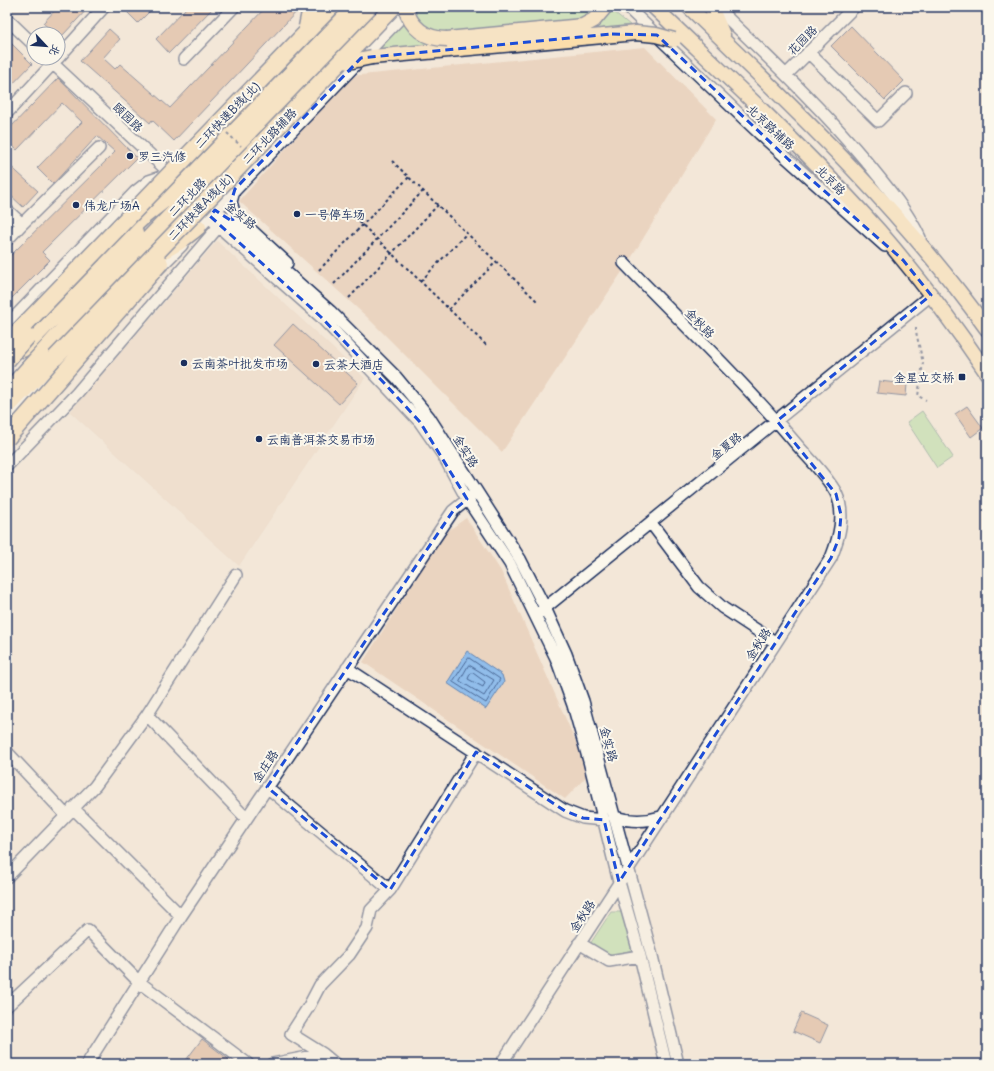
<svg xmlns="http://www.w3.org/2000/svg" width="994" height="1071" font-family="Delius,'LXGW WenKai TC',sans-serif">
	<rect width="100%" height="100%" fill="#f3e7d8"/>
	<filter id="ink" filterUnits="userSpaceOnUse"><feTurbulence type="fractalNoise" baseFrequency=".025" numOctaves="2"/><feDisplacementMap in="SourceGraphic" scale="8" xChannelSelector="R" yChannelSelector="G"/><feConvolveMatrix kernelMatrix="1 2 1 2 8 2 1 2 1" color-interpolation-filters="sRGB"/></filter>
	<g filter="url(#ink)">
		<path fill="#ead4c0" d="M 645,47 L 716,119 L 630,260 L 502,452 L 367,317 L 239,201 L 351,76 Z
			M 217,241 L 365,378 L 239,566 L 70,412 Z
			M 466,518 L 501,571 L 579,749 L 586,777 L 565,799 L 363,662 L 445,533 Z"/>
		<path fill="#a9da9a" stroke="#62847c" d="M 417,7 L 608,7 L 630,25 L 596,29 L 576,24 L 444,37 L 429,46 L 376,49 Z
			M 922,411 L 953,457 L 937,468 L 907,422 Z
			M 611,912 L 624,912 L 632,950 L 608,956 L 590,944 Z"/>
		<path fill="#91bdea" stroke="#6284b2" d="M 467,651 L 502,675 L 504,682 L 486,709 L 447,683 Z"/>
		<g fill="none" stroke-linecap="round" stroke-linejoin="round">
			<path stroke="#4a6896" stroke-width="1" d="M 469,658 L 500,679 L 486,703 L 453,682 Z
				M 469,665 L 494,680 L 484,696 L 460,681 Z
				M 473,673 L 485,682 L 483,687 L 468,679 L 470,674 Z"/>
		</g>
		<path fill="#d5a687" stroke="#1b2f5e" d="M 58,7 L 89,7 L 63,35 L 55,34 L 43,23 Z
			M 122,7 L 154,7 L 138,23 Z
			M 187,7 L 214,7 L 169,53 L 156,39 Z
			M 266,7 L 301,7 L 174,141 L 152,120 L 150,123 L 80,61 L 109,29 L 120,39 L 103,58 L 115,69 L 120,64 L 170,108 Z
			M 851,26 L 904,81 L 885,100 L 831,46 Z
			M 7,39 L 32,64 L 7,90 Z
			M 58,78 L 137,158 L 42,252 L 50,260 L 7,303 L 7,259 L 115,152 L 97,136 L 53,184 L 37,168 L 82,122 L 62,103 L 17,150 L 7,141 L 7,131 Z
			M 7,163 L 38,191 L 23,207 L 7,192 Z
			M 293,324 L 358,383 L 339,404 L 274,345 Z
			M 879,381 L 907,384 L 906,396 L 877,393 Z
			M 967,406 L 983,428 L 971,437 L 955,414 Z
			M 801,1013 L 828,1025 L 820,1043 L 793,1031 Z
			M 202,1039 L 235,1064 L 183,1064 Z"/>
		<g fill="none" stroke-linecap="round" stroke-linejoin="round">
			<g stroke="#1b2f5e" stroke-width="14">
				<path id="minor" d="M 627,7 L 760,134 L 885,246
					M 716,7 C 769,58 823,109 870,166 C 888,188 908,212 920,238
					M 7,19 L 34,45
					M 808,52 L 878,121 L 906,93
					M 47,58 L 175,178
					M 58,58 L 104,7
					M 184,59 L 234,7
					M 786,75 L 854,7
					M 7,113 L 57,59
					M 234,191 L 231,202 L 235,215 L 287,263
					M 199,198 L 224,217 L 330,311 L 396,377 L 429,417 L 520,559 L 545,608 L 566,654 L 583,701 L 652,956 L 678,1064
					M 202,206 L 217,225 L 321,317 L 420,422 L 443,455 L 467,499 L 510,564 L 556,658 L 573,705 L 589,761 L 619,882 L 640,956 L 666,1064
					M 7,210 L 22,224 L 7,240
					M 22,224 L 99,148
					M 194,233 L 411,7
					M 157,270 L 182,245
					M 7,325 L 135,192 L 149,181 L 161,177 L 166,172
					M 7,415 L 63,364
					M 7,466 L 77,393 L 219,226
					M 651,523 L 699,587 L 723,608 L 775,642
					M 540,612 L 931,295
					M 347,668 L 565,811 L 583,818 L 604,820
					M 147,715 L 246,818
					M 7,752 L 66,815
					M 267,787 L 390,890
					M 73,808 L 181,916
					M 614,817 C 631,822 645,822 661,817
					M 7,877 L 95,786 L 147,715 L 236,575
					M 579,943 L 609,961 L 640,956
					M 7,1006 L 88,930 L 139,982 L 248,1064
					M 323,1054 L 291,1034 L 309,1006 L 320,985 L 349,955 L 367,928 L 371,910 L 390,890 L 476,752
					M 87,1064 L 181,916 L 453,511 L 473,495
					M 272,1064 L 323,1054 L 335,1064
					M 501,1064 L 831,558 C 839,538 846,514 836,493 C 825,473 806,456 792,439 C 739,377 680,321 624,263"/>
			</g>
			<g stroke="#1b2f5e" stroke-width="17">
				<path id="major" d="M 654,7 C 730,80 809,152 879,231 C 918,276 954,324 987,373
					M 689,7 C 795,109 901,209 987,329
					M 711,7 L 723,35
					M 447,39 L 583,26 L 594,20 L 605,7
					M 372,57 L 636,33
					M 175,192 L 354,7
					M 156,256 L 179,243 L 199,227
					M 23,350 L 136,233
					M 7,391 L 96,292 L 371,7"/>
			</g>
			<g stroke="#1b2f5e" stroke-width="19">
				<path id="highway" d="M 104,253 L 145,215 L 183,185
					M 7,407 L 55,358"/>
			</g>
			<path stroke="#1b2f5e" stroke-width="2" stroke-dasharray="3 3" stroke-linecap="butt" d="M 392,161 L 538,302
				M 346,209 L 487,346
				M 319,270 L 409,177
				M 421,281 L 466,234
				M 334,284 L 423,191
				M 349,298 L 438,205
				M 449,309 L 496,262
				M 916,327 L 916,332 L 923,363 L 918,396 L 926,400"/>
			<use href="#minor" stroke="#fbf7ec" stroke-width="11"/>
			<use href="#major" stroke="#fbddab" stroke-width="14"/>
			<use href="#highway" stroke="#fbddab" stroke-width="16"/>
			<g stroke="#1b2f5e" stroke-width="17" stroke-linecap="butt">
				<path id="major-bridge" d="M 405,7 C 411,28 425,39 447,39
					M 306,27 L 310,7
					M 636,33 L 656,35 L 674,40
					M 348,62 L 372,57"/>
			</g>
			<g stroke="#1b2f5e" stroke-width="19" stroke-linecap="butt">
				<path id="highway-bridge" d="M 7,343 L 331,7
					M 55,358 L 393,7
					M 7,360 L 27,337
					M 7,438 L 160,263"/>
			</g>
			<path stroke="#1b2f5e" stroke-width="2" stroke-dasharray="3 3" stroke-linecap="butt" d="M 227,133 L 241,146"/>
			<use href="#major-bridge" stroke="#fbddab" stroke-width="14"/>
			<use href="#highway-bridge" stroke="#fbddab" stroke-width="16"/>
		</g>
	</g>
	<path d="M0 0H994V1071H0ZM 612,34 L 657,35 L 789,160 L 903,260 L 931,295 L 777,421 L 836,494 L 841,515 L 839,538 L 831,558 L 619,882 L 604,820 L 583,818 L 565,811 L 476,752 L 390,890 L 267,787 L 453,511 L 467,499 L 420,422 L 386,385 L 321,317 L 210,216 L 215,210 L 233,222 L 231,202 L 235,189 L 361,58 Z" fill="#f3e7d8" fill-opacity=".55" fill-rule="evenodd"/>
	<path fill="none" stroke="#1d4ed8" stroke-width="3" stroke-dasharray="8 5" stroke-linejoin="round" d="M 612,34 L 657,35 L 789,160 L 903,260 L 931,295 L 777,421 L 836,494 L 841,515 L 839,538 L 831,558 L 619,882 L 604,820 L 583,818 L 565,811 L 476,752 L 390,890 L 267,787 L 453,511 L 467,499 L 420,422 L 386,385 L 321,317 L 210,216 L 215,210 L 233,222 L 231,202 L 235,189 L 361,58 Z"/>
	<g fill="#1b2f5e" stroke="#fbf7ec" stroke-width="1.5">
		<circle cx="130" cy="156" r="4"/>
		<circle cx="76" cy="205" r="4"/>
		<circle cx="297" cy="214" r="4"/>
		<circle cx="184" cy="363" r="4"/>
		<circle cx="316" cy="364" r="4"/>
		<rect x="958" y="373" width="8" height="8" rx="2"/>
		<circle cx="259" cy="439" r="4"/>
	</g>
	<g text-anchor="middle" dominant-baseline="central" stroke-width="4" stroke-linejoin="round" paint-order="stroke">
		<g font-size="12" fill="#1b2f5e" stroke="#fbf7ec">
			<text transform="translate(802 40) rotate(-45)">花园路</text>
			<text transform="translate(227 115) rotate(-46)">二环快速B线(北)</text>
			<text transform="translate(128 117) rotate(44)">颐园路</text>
			<text transform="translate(771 127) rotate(43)">北京路辅路</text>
			<text transform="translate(269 136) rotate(-46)">二环北路辅路</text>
			<text transform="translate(831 180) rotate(46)">北京路</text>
			<text transform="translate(187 197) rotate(-46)">二环北路</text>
			<text transform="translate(200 207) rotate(-46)">二环快速A线(北)</text>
			<text transform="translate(241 215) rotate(40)">金实路</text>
			<text transform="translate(700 323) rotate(46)">金秋路</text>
			<text transform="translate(726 446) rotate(-39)">金夏路</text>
			<text transform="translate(466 451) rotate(58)">金实路</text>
			<text transform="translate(758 644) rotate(-57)">金秋路</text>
			<text transform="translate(609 744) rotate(75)">金实路</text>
			<text transform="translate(265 766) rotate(-56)">金庄路</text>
			<text transform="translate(582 916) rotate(-57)">金秋路</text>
		</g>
		<g font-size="12" fill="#1b2f5e" stroke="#fbf7ec" text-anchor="start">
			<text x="138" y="156">罗三汽修</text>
			<text x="84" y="205">伟龙广场A</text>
			<text x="305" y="214">一号停车场</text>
			<text x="192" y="363">云南茶叶批发市场</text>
			<text x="324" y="364">云茶大酒店</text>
			<text x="954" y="377" text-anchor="end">金星立交桥</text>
			<text x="267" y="439">云南普洱茶交易市场</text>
		</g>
	</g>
	<rect width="994" height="1071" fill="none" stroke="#fbf7ec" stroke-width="24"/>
	<rect x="12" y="12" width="970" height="1047" fill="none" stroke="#1b2f5e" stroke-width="1.5" filter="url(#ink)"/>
	<g transform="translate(46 46) rotate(116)"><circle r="19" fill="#fbf7ec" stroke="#a1a7b3"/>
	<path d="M0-3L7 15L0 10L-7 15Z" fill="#1b2f5e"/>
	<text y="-6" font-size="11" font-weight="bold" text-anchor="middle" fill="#1b2f5e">北</text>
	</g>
</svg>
